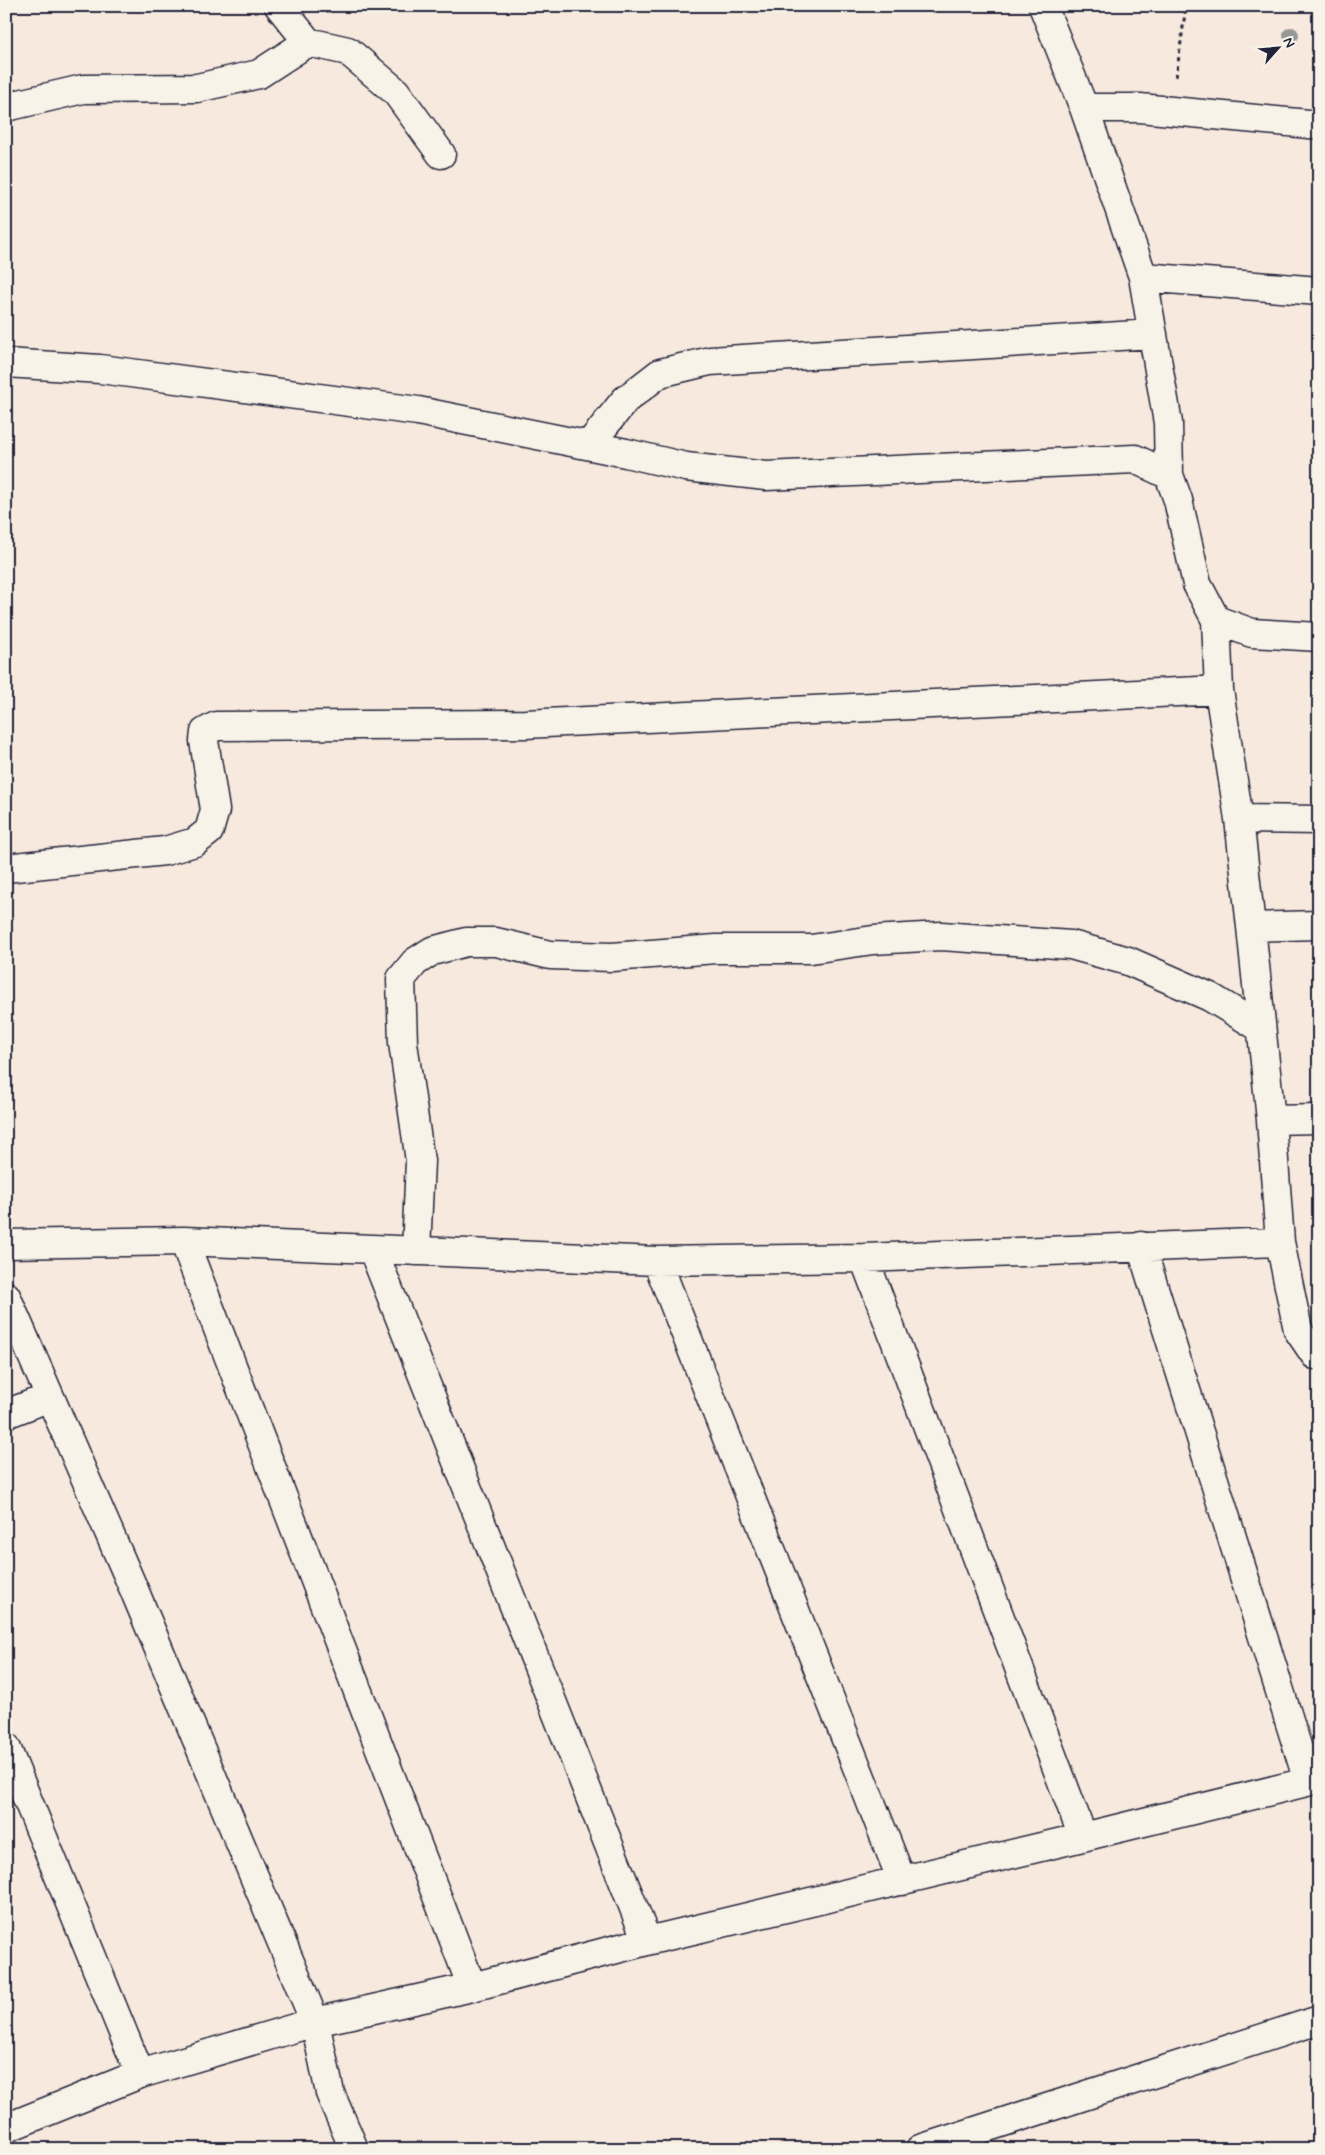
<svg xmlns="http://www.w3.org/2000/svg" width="1325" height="2155" font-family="Mynerve,sans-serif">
	<rect width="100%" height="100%" fill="#f7e9dd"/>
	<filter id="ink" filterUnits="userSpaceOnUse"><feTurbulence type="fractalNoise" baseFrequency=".02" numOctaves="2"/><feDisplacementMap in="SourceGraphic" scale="10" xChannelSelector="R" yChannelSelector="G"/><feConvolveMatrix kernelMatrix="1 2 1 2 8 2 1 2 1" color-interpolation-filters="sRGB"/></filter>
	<g filter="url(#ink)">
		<path fill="#f9c0b0" stroke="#22223b" d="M 1287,6 L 1319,6 L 1319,12 Z"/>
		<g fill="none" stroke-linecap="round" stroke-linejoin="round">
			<g stroke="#22223b" stroke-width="31">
				<path id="minor" d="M 1043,6 L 1084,108 L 1143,277 L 1168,423 L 1169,475
					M 308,42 L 348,51 L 396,92 L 441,154
					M 6,107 L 83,89 L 197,88 L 259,74 L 308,42 L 279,6
					M 1084,108 L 1140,108 L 1319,125
					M 1143,277 L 1319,291
					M 6,363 L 100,369 L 418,411 L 626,453 L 686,467 L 766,476 L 1135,459 L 1169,475 L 1178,500 L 1197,584 L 1216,620 L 1252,633 L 1319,637
					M 589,445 L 625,400 L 660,373 L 710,361 L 1153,334
					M 1216,620 L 1219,690 L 1239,819 L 1251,927 L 1271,1120 L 1280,1242 L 1298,1330 L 1315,1355 L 1319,1355
					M 1239,819 L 1319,820
					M 6,868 L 165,851 L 195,842 L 209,831 L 215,810 L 204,741 L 205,732 L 216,726 L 525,724 L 1219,690
					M 1251,927 L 1319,925
					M 1271,1120 L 1319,1119
					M 184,1241 L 472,1987
					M 6,1244 L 184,1241 L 657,1261 L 864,1258 L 1280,1242
					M 1141,1246 L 1308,1781
					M 373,1250 L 647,1941
					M 416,1251 L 420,1161 L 403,1043 L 401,979 L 415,962 L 432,951 L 466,942 L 496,942 L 550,955 L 612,957 L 716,949 L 811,949 L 873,940 L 941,936 L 1071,945 L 1128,961 L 1210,997 L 1261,1028
					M 864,1258 L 1083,1837
					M 657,1261 L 902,1881
					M 6,1296 L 135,1592 L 315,2022 L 330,2093 L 354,2149
					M 6,1414 L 50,1397
					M 6,1747 L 140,2074
					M 6,2128 L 140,2074 L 315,2022 L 472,1987 L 647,1941 L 1083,1837 L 1319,1779
					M 920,2149 L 1319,2020"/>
			</g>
			<path stroke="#22223b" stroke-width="3" stroke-dasharray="4 4" stroke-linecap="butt" d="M 1176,77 L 1186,6"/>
			<use href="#minor" stroke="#f7f3e8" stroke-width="28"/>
		</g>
		<circle fill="#959896" cx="1291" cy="35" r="8"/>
	</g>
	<rect width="1325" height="2155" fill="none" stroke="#f7f3e8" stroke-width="25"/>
	<rect x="12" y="12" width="1300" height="2130" fill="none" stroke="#22223b" stroke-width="2" filter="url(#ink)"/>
	<g transform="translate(1278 48) rotate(63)" stroke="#f7f3e8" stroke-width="4" paint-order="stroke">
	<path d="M0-4L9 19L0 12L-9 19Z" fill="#22223b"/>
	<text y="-8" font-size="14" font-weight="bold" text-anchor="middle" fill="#22223b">N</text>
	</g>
</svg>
